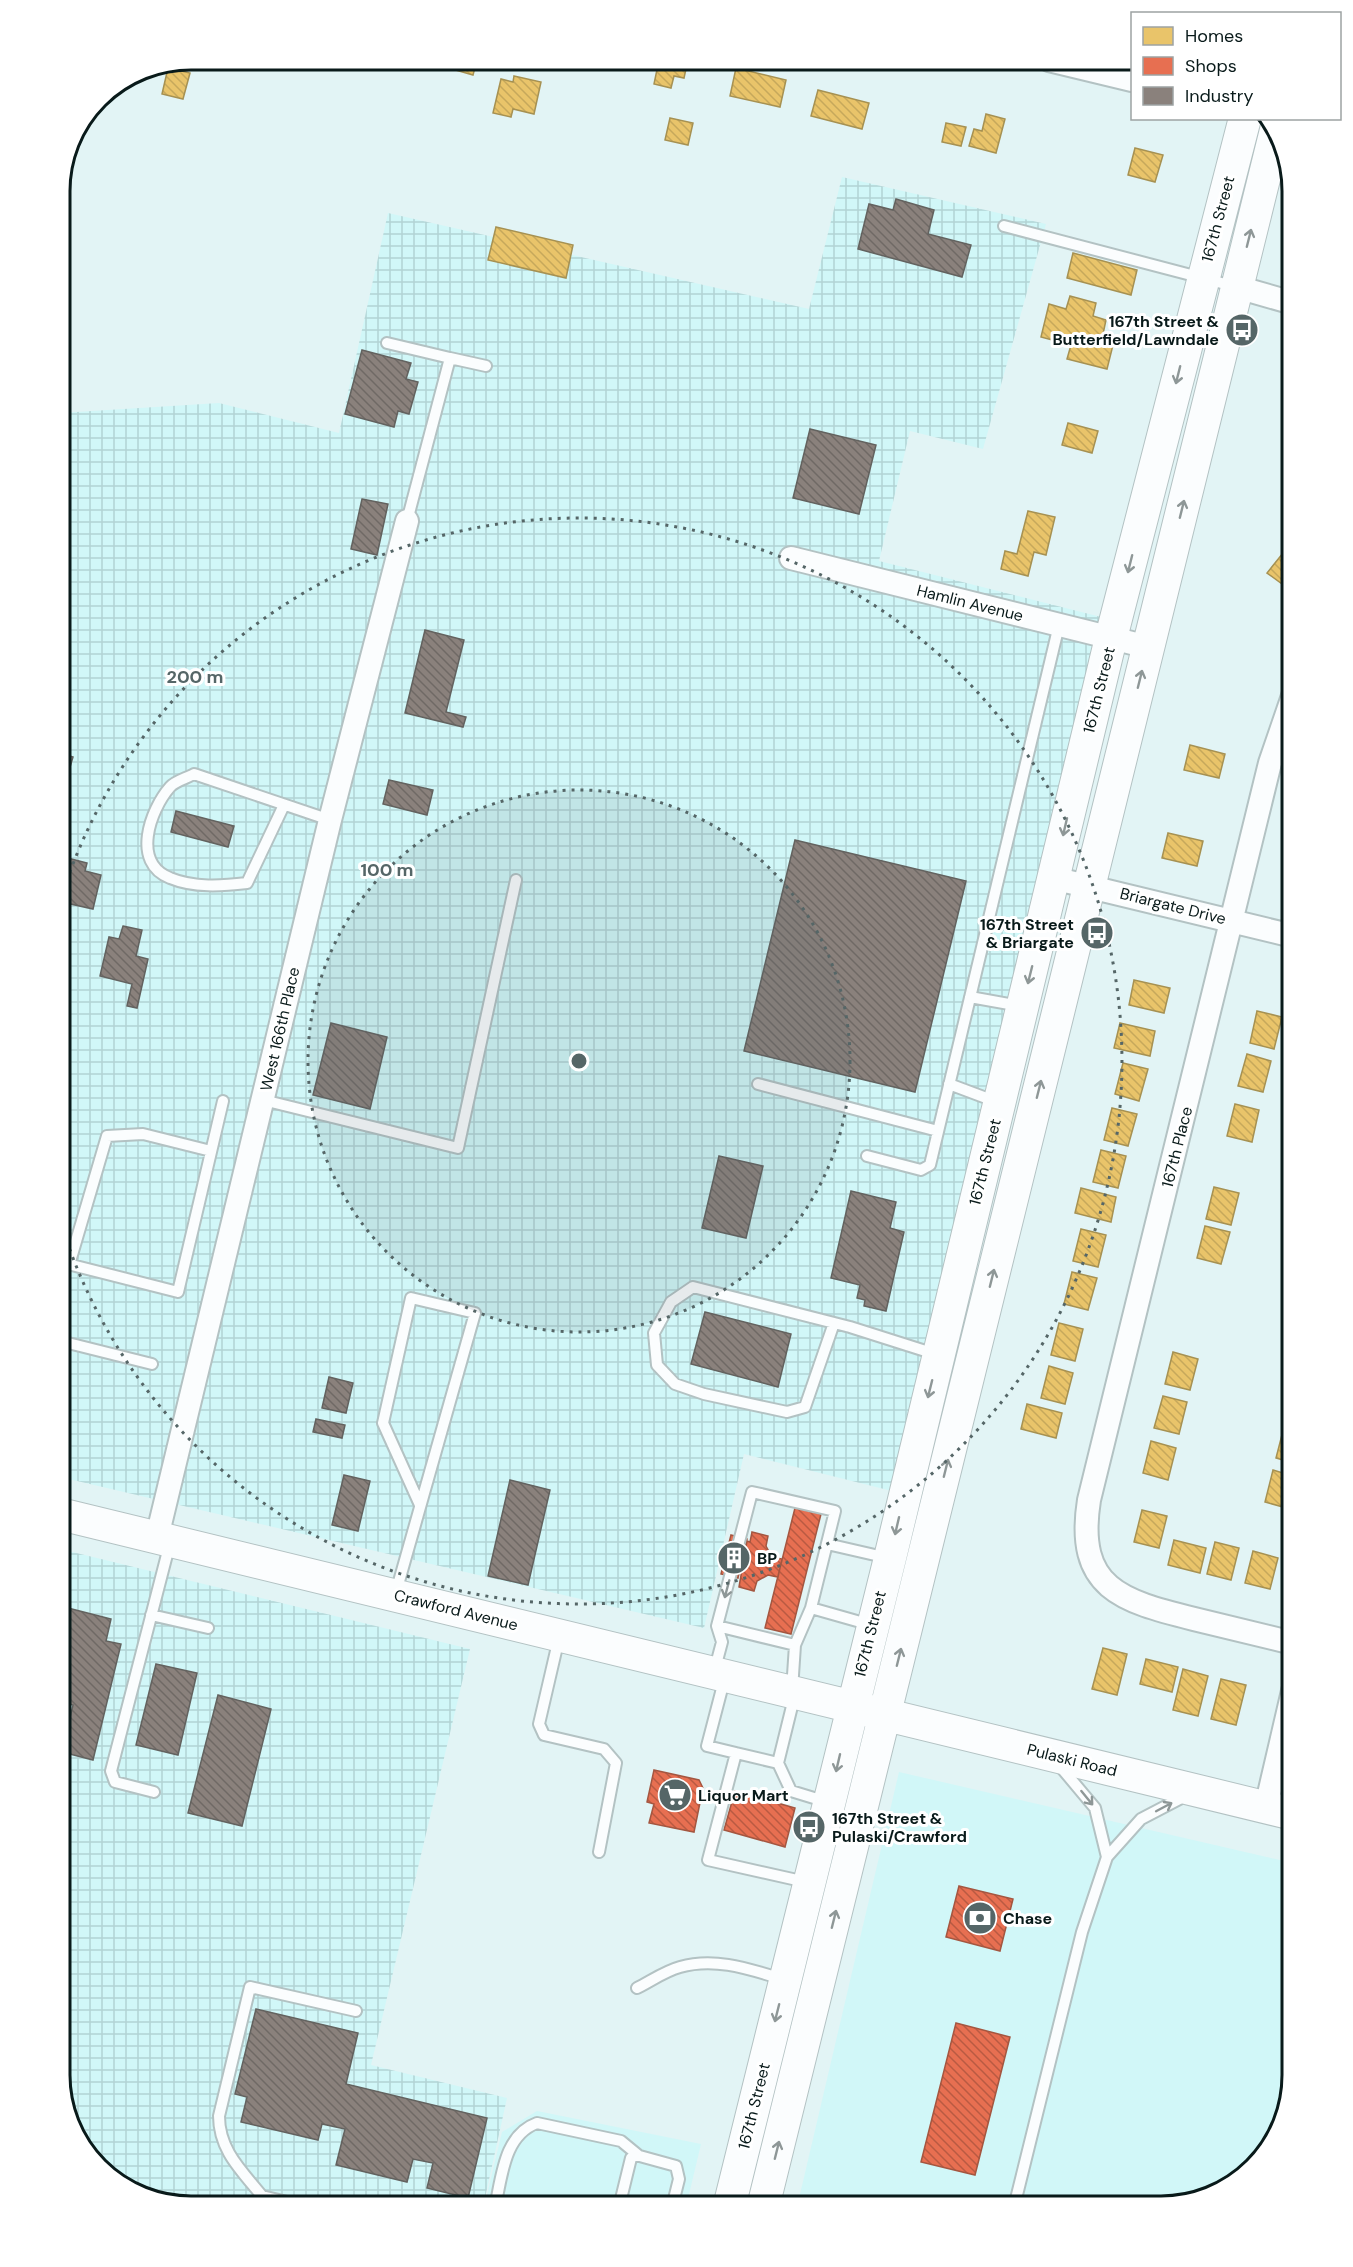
<svg xmlns="http://www.w3.org/2000/svg" width="1353" height="2267" font-family="'DM Sans',sans-serif">
	<defs>
		<pattern id="industrial-grid" width="8" height="8" patternUnits="userSpaceOnUse" patternTransform="scale(1.5)"><rect width="8" height="8" fill="#d1f7f8"/><path d="M0 4h8M4 0v8" fill="none" stroke="#b2d3d4"/></pattern>
		<pattern id="homes-back-hatch" width="6" height="6" patternUnits="userSpaceOnUse" patternTransform="scale(1.5)"><rect width="6" height="6" fill="#e9c46a"/><path d="M-1 5l2 2M0 0l6 6M5-1l2 2" fill="none" stroke="#c6a85b"/></pattern>
		<pattern id="shops-back-hatch" width="6" height="6" patternUnits="userSpaceOnUse" patternTransform="scale(1.5)"><rect width="6" height="6" fill="#e76f51"/><path d="M-1 5l2 2M0 0l6 6M5-1l2 2" fill="none" stroke="#b95a42"/></pattern>
		<pattern id="industry-back-hatch" width="6" height="6" patternUnits="userSpaceOnUse" patternTransform="scale(1.5)"><rect width="6" height="6" fill="#8a817c"/><path d="M-1 5l2 2M0 0l6 6M5-1l2 2" fill="none" stroke="#6f6965"/></pattern>
	</defs>
	<rect width="100%" height="100%" fill="#e2f4f5"/>
	<path fill="#d1f7f8" d="M 899,1772 L 1293,1863 L 1293,2076 L 1271,2148 L 1219,2194 L 1161,2207 L 797,2207 Z
		M 537,2111 L 701,2144 L 686,2207 L 484,2207 L 502,2132 Z"/>
	<path fill="url(#industrial-grid)" d="M 842,177 L 1046,224 L 983,449 L 910,431 L 879,561 L 1113,620 L 896,1492 L 744,1454 L 704,1628 L 60,1477 L 60,413 L 219,403 L 339,433 L 388,213 L 809,309 Z
		M 60,1549 L 470,1649 L 371,2065 L 507,2098 L 483,2207 L 183,2207 L 119,2185 L 73,2133 L 60,2075 Z"/>
	<path fill="url(#homes-back-hatch)" stroke="#a69152" stroke-width="1.5" d="M 454,60 L 477,60 L 473,75 L 452,69 Z
		M 659,60 L 688,60 L 684,78 L 674,76 L 671,88 L 654,84 Z
		M 168,68 L 190,73 L 183,99 L 162,94 Z
		M 736,68 L 786,80 L 780,107 L 730,96 Z
		M 514,76 L 541,82 L 534,114 L 513,109 L 511,117 L 493,113 L 501,79 L 513,82 Z
		M 818,90 L 869,103 L 862,129 L 811,116 Z
		M 986,114 L 1005,119 L 996,153 L 969,146 L 974,129 L 982,131 Z
		M 670,118 L 693,123 L 688,145 L 665,140 Z
		M 946,123 L 966,127 L 961,146 L 942,142 Z
		M 1135,148 L 1163,155 L 1155,182 L 1128,175 Z
		M 496,227 L 573,245 L 566,278 L 488,260 Z
		M 1073,253 L 1137,270 L 1131,295 L 1067,278 Z
		M 1070,296 L 1096,303 L 1093,316 L 1106,320 L 1103,334 L 1115,337 L 1107,369 L 1067,359 L 1071,345 L 1041,337 L 1049,304 L 1066,309 Z
		M 1068,423 L 1098,431 L 1092,453 L 1062,445 Z
		M 1028,511 L 1055,517 L 1046,555 L 1034,552 L 1028,576 L 1001,569 L 1005,551 L 1017,554 Z
		M 1283,553 L 1293,560 L 1293,592 L 1267,573 Z
		M 1190,745 L 1225,754 L 1219,778 L 1184,770 Z
		M 1168,833 L 1203,841 L 1197,866 L 1162,858 Z
		M 1293,866 L 1293,890 L 1288,888 Z
		M 1134,980 L 1170,988 L 1164,1013 L 1129,1005 Z
		M 1257,1011 L 1282,1017 L 1274,1049 L 1250,1043 Z
		M 1120,1023 L 1155,1031 L 1150,1056 L 1114,1048 Z
		M 1247,1054 L 1271,1061 L 1263,1092 L 1238,1086 Z
		M 1123,1063 L 1148,1069 L 1139,1101 L 1115,1094 Z
		M 1235,1104 L 1259,1110 L 1252,1142 L 1227,1136 Z
		M 1112,1108 L 1137,1114 L 1128,1146 L 1104,1140 Z
		M 1101,1150 L 1126,1156 L 1118,1188 L 1093,1182 Z
		M 1214,1187 L 1239,1193 L 1231,1225 L 1206,1219 Z
		M 1081,1188 L 1116,1197 L 1111,1222 L 1075,1213 Z
		M 1205,1226 L 1230,1232 L 1221,1264 L 1197,1258 Z
		M 1081,1229 L 1106,1235 L 1098,1267 L 1073,1261 Z
		M 1072,1272 L 1097,1278 L 1088,1310 L 1064,1304 Z
		M 1059,1323 L 1083,1329 L 1075,1361 L 1051,1355 Z
		M 1173,1352 L 1198,1359 L 1190,1390 L 1165,1384 Z
		M 1049,1366 L 1073,1373 L 1065,1404 L 1041,1398 Z
		M 1293,1389 L 1293,1416 L 1287,1415 Z
		M 1163,1396 L 1187,1402 L 1179,1434 L 1154,1428 Z
		M 1027,1404 L 1062,1413 L 1056,1438 L 1021,1429 Z
		M 1284,1427 L 1293,1429 L 1293,1463 L 1276,1458 Z
		M 1151,1441 L 1176,1448 L 1168,1480 L 1143,1473 Z
		M 1273,1470 L 1293,1476 L 1290,1509 L 1265,1502 Z
		M 1142,1510 L 1167,1516 L 1159,1548 L 1134,1542 Z
		M 1174,1540 L 1206,1548 L 1200,1573 L 1168,1565 Z
		M 1215,1542 L 1239,1548 L 1231,1580 L 1207,1574 Z
		M 1253,1551 L 1278,1558 L 1270,1589 L 1245,1583 Z
		M 1103,1648 L 1127,1654 L 1117,1695 L 1092,1689 Z
		M 1146,1659 L 1178,1667 L 1172,1692 L 1140,1684 Z
		M 1183,1669 L 1208,1676 L 1198,1716 L 1173,1710 Z
		M 1221,1679 L 1246,1685 L 1236,1725 L 1211,1719 Z"/>
	<path fill="url(#shops-back-hatch)" stroke="#a45640" stroke-width="1.5" d="M 795,1508 L 821,1514 L 791,1634 L 765,1628 Z
		M 752,1532 L 768,1536 L 766,1546 L 772,1557 L 782,1559 L 778,1577 L 768,1575 L 757,1581 L 754,1591 L 739,1587 L 747,1541 L 750,1542 Z
		M 731,1535 L 747,1539 L 738,1578 L 721,1574 Z
		M 654,1770 L 699,1780 L 703,1788 L 694,1832 L 649,1823 L 654,1804 L 647,1802 Z
		M 735,1791 L 795,1808 L 785,1847 L 724,1830 Z
		M 959,1886 L 1013,1899 L 1000,1951 L 946,1937 Z
		M 956,2023 L 1010,2037 L 975,2175 L 921,2162 Z"/>
	<path fill="url(#industry-back-hatch)" stroke="#63625f" stroke-width="1.5" d="M 896,199 L 934,210 L 928,234 L 971,245 L 962,277 L 858,249 L 869,204 L 893,210 Z
		M 362,350 L 411,363 L 406,379 L 418,382 L 409,414 L 398,411 L 394,427 L 345,414 Z
		M 810,429 L 876,445 L 859,514 L 793,498 Z
		M 362,499 L 388,504 L 377,555 L 351,549 Z
		M 425,630 L 464,640 L 446,712 L 466,717 L 463,727 L 405,713 Z
		M 60,753 L 73,757 L 65,784 L 60,782 Z
		M 389,780 L 433,790 L 427,815 L 383,804 Z
		M 176,811 L 234,826 L 228,847 L 171,832 Z
		M 795,840 L 966,881 L 915,1092 L 744,1051 Z
		M 60,856 L 87,863 L 85,871 L 101,875 L 93,909 L 66,903 L 64,910 L 60,909 Z
		M 123,926 L 142,930 L 136,956 L 148,959 L 137,1008 L 127,1006 L 132,984 L 100,976 L 109,937 L 119,939 Z
		M 331,1023 L 387,1037 L 370,1109 L 313,1095 Z
		M 719,1156 L 763,1166 L 746,1238 L 702,1228 Z
		M 851,1191 L 896,1202 L 890,1228 L 904,1232 L 886,1311 L 864,1306 L 865,1300 L 857,1298 L 860,1285 L 831,1278 Z
		M 705,1312 L 791,1334 L 778,1387 L 691,1364 Z
		M 329,1377 L 353,1383 L 346,1413 L 322,1408 Z
		M 316,1419 L 345,1425 L 342,1438 L 313,1432 Z
		M 344,1475 L 370,1481 L 358,1531 L 332,1525 Z
		M 510,1480 L 550,1490 L 528,1585 L 488,1576 Z
		M 68,1608 L 111,1619 L 106,1641 L 121,1644 L 93,1760 L 62,1752 L 73,1705 L 60,1702 L 60,1640 Z
		M 156,1664 L 197,1673 L 178,1755 L 136,1745 Z
		M 218,1695 L 271,1709 L 242,1826 L 188,1813 Z
		M 256,2009 L 358,2033 L 346,2084 L 487,2118 L 468,2198 L 427,2188 L 433,2163 L 413,2159 L 407,2182 L 336,2165 L 345,2129 L 322,2124 L 318,2140 L 241,2122 L 247,2097 L 235,2094 Z"/>
	<g fill="none" stroke-linecap="round" stroke-linejoin="round">
		<g stroke="#b3c2c3" stroke-width="14">
			<path id="service" d="M 1004,226 L 1233,286
				M 387,343 L 450,358 L 407,521
				M 450,358 L 486,366
				M 284,805 L 247,883 C 222,886 194,888 170,878 C 131,863 150,810 170,787 C 175,781 187,778 194,774 L 330,820
				M 970,997 L 1020,1006
				M 758,1084 L 938,1131
				M 949,1084 L 997,1102
				M 263,1100 L 458,1148 L 516,880
				M 867,1156 L 921,1170 L 930,1165 L 1059,625
				M 60,1262 L 178,1292 L 223,1101
				M 69,1265 L 107,1136 L 143,1134 L 211,1151
				M 834,1323 L 805,1407 L 787,1412 L 704,1394 L 675,1384 L 657,1365 L 654,1333 L 671,1302 L 693,1287 L 850,1327 L 935,1354
				M 60,1341 L 152,1364
				M 827,1544 L 888,1558
				M 396,1592 L 475,1313 L 411,1298 L 383,1423 L 420,1505
				M 811,1608 L 871,1625
				M 151,1615 L 208,1628
				M 717,1626 L 795,1645
				M 559,1638 L 539,1724 L 544,1735 L 604,1749 L 616,1763 L 599,1852
				M 714,1672 L 722,1642 L 717,1626 L 752,1492 L 835,1511 L 811,1608 L 795,1645 L 792,1690
				M 725,1677 L 707,1746 L 736,1753 L 708,1860 L 806,1882
				M 736,1753 L 778,1763 L 795,1694
				M 778,1763 L 791,1791 L 827,1802
				M 1059,1765 L 1095,1808 L 1107,1857
				M 154,1792 L 115,1782 L 111,1771 L 170,1543
				M 637,1988 C 651,1981 665,1971 680,1967 C 715,1957 749,1969 782,1979
				M 262,2196 C 241,2170 219,2150 219,2116 L 250,1987 L 356,2011
				M 254,2207 L 262,2196 L 308,2207
				M 495,2207 C 502,2176 504,2135 537,2123 L 621,2141 L 638,2155
				M 619,2207 L 631,2158 L 636,2155 L 676,2166 L 679,2179 L 672,2207
				M 1014,2207 L 1082,1932 L 1107,1857 L 1141,1819 L 1187,1795"/>
		</g>
		<g stroke="#b3c2c3" stroke-width="26">
			<path id="minor" d="M 1049,60 L 1132,80
				M 1237,287 L 1293,303
				M 791,558 L 1148,647
				M 1053,878 L 1293,936
				M 157,1537 L 330,820 L 407,521
				M 1293,1643 C 1260,1635 1227,1627 1194,1619 C 1122,1601 1075,1589 1089,1500 L 1270,763 L 1293,696
				M 1266,1807 L 1293,1691"/>
		</g>
		<g stroke="#b3c2c3" stroke-width="34">
			<path id="secondary" d="M 60,1514 L 1293,1814
				M 729,2207 L 890,1558 L 1111,638 L 1245,118
				M 763,2207 L 1276,130"/>
		</g>
		<use href="#service" stroke="#fbfdfe" stroke-width="10"/>
		<use href="#minor" stroke="#fbfdfe" stroke-width="22"/>
		<use href="#secondary" stroke="#fbfdfe" stroke-width="32"/>
	</g>
	<defs><path id="oneway-shaft" d="M-6 0H5M1.5-3L5.5 0L1.5 3" fill="none" stroke-width="1.6" stroke-linecap="round" stroke-linejoin="round" transform="scale(1.5)"/></defs>
	<g stroke="#8e9797">
		<use href="#oneway-shaft" transform="translate(1249 238) rotate(-76)"/>
		<use href="#oneway-shaft" transform="translate(1178 375) rotate(104)"/>
		<use href="#oneway-shaft" transform="translate(1182 509) rotate(-76)"/>
		<use href="#oneway-shaft" transform="translate(1130 564) rotate(104)"/>
		<use href="#oneway-shaft" transform="translate(1140 679) rotate(-76)"/>
		<use href="#oneway-shaft" transform="translate(1065 827) rotate(103)"/>
		<use href="#oneway-shaft" transform="translate(1030 975) rotate(104)"/>
		<use href="#oneway-shaft" transform="translate(1039 1089) rotate(-76)"/>
		<use href="#oneway-shaft" transform="translate(992 1278) rotate(-76)"/>
		<use href="#oneway-shaft" transform="translate(930 1389) rotate(104)"/>
		<use href="#oneway-shaft" transform="translate(946 1468) rotate(-76)"/>
		<use href="#oneway-shaft" transform="translate(897 1526) rotate(103)"/>
		<use href="#oneway-shaft" transform="translate(727 1589) rotate(105)"/>
		<use href="#oneway-shaft" transform="translate(899 1657) rotate(-76)"/>
		<use href="#oneway-shaft" transform="translate(838 1763) rotate(103)"/>
		<use href="#oneway-shaft" transform="translate(1087 1798) rotate(51)"/>
		<use href="#oneway-shaft" transform="translate(1164 1807) rotate(-28)"/>
		<use href="#oneway-shaft" transform="translate(834 1919) rotate(-76)"/>
		<use href="#oneway-shaft" transform="translate(777 2013) rotate(104)"/>
		<use href="#oneway-shaft" transform="translate(777 2150) rotate(-76)"/>
	</g>
	<circle cx="579" cy="1061" r="271" fill="#556667" fill-opacity=".12"/>
	<g fill="none" stroke="#556667" stroke-width="3" stroke-dasharray="3 6">
		<circle cx="579" cy="1061" r="271"/>
		<path d="M61 898A543 543 0 1 1 61 1224"/>
	</g>
	<defs>
		<g id="bus-disc" transform="scale(1.725)"><circle r="9.5" fill="#556667" stroke="#fff"/><path d="M-5-6H5V4H4V6H2V4H-2V6H-4V4H-5ZM-3.5-4V0h7V-4ZM-3.5 1.2v1.5H-2V1.2ZM2 1.2v1.5H3.5V1.2Z" fill="#fff"/></g>
		<g id="building-disc" transform="scale(1.725)"><circle r="9.5" fill="#556667" stroke="#fff"/><path d="M-4-6H4V6H1V3H-1V6H-4ZM-2.5-4.3h1.7v1.8h-1.7ZM.8-4.3h1.7v1.8H.8ZM-2.5-1h1.7V.8h-1.7ZM.8-1h1.7V.8H.8Z" fill="#fff"/></g>
		<g id="supermarket-disc" transform="scale(1.725)"><circle r="9.5" fill="#556667" stroke="#fff"/><path d="M-6-5.5h2.5l.6 2H6L4.5 2H-2.5L-4.4-4H-6ZM-1.5 3.2a1.3 1.3 0 1 0 .1 0ZM3 3.2a1.3 1.3 0 1 0 .1 0Z" fill="#fff"/></g>
		<g id="bank-disc" transform="scale(1.725)"><circle r="9.5" fill="#556667" stroke="#fff"/><path d="M-6-4H6V4H-6ZM0-2.3a2.3 2.3 0 1 0 0 4.6a2.3 2.3 0 1 0 0-4.6Z" fill="#fff"/></g>
	</defs>
	<g fill-rule="evenodd">
		<use href="#bus-disc" x="1242" y="330"/>
		<use href="#bus-disc" x="1097" y="933"/>
		<use href="#building-disc" x="734" y="1558"/>
		<use href="#supermarket-disc" x="675" y="1795"/>
		<use href="#bus-disc" x="809" y="1827"/>
		<use href="#bank-disc" x="980" y="1918"/>
	</g>
	<g text-anchor="middle" dominant-baseline="central" stroke-width="6" stroke-linejoin="round" paint-order="stroke">
		<g font-size="16" fill="#091a1a" stroke="#fff">
			<text transform="translate(1218 219) rotate(-75)">167th Street</text>
			<text transform="translate(970 603) rotate(14)">Hamlin Avenue</text>
			<text transform="translate(1099 690) rotate(-76)">167th Street</text>
			<text transform="translate(1173 906) rotate(14)">Briargate Drive</text>
			<text transform="translate(280 1029) rotate(-77)">West 166th Place</text>
			<text transform="translate(1177 1147) rotate(-76)">167th Place</text>
			<text transform="translate(985 1162) rotate(-76)">167th Street</text>
			<text transform="translate(456 1610) rotate(14)">Crawford Avenue</text>
			<text transform="translate(870 1634) rotate(-76)">167th Street</text>
			<text transform="translate(1072 1760) rotate(14)">Pulaski Road</text>
			<text transform="translate(754 2106) rotate(-76)">167th Street</text>
		</g>
		<g font-size="16" font-weight="bold" fill="#091a1a" stroke="#fff" text-anchor="start">
			<text x="1219" y="321" text-anchor="end">167th Street &amp;<tspan x="1219" dy="18">Butterfield/Lawndale</tspan></text>
			<text x="1074" y="924" text-anchor="end">167th Street<tspan x="1074" dy="18">&amp; Briargate</tspan></text>
			<text x="757" y="1558">BP</text>
			<text x="698" y="1795">Liquor Mart</text>
			<text x="832" y="1818">167th Street &amp;<tspan x="832" dy="18">Pulaski/Crawford</tspan></text>
			<text x="1003" y="1918">Chase</text>
		</g>
	</g>
	<path d="M0 0H1353V2267H0ZM191 70H1161A121 121 0 0 1 1282 191V2075A121 121 0 0 1 1161 2196H191A121 121 0 0 1 70 2075V191A121 121 0 0 1 191 70Z" fill="#fff" fill-rule="evenodd"/>
	<path fill="none" stroke="#091a1a" stroke-width="3" d="M191 70H1161A121 121 0 0 1 1282 191V2075A121 121 0 0 1 1161 2196H191A121 121 0 0 1 70 2075V191A121 121 0 0 1 191 70Z"/>
	<circle cx="579" cy="1061" r="9" fill="#556667" stroke="#fff" stroke-width="3"/>
	<g font-size="18" text-anchor="middle" font-weight="bold" fill="#556667" stroke="#fff" stroke-width="6" stroke-linejoin="round" paint-order="stroke">
		<text x="195" y="683">200 m</text>
		<text x="387" y="876">100 m</text>
	</g>
	<rect x="1131" y="12" width="210" height="108" fill="#ffffff" stroke="#9da3a3" stroke-width="1.5"/>
	<rect x="1143" y="27" width="30" height="18" fill="#e9c46a" stroke="#9da3a3" stroke-width="1.5"/>
	<text x="1185" y="42" font-size="18" fill="#091a1a">Homes</text>
	<rect x="1143" y="57" width="30" height="18" fill="#e76f51" stroke="#9da3a3" stroke-width="1.5"/>
	<text x="1185" y="72" font-size="18" fill="#091a1a">Shops</text>
	<rect x="1143" y="87" width="30" height="18" fill="#8a817c" stroke="#9da3a3" stroke-width="1.5"/>
	<text x="1185" y="102" font-size="18" fill="#091a1a">Industry</text>
</svg>
